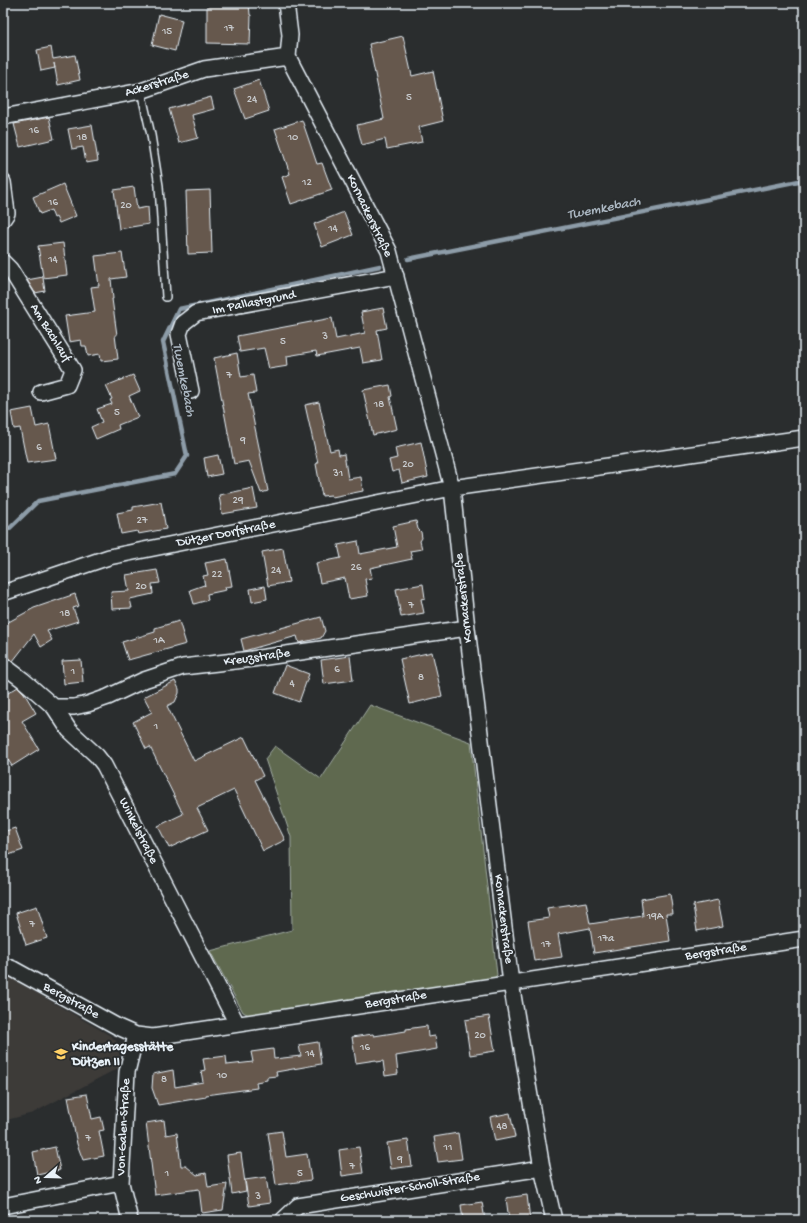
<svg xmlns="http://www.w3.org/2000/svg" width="807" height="1223" font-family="'Gochi Hand',sans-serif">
	<rect width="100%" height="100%" fill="#2a2d2e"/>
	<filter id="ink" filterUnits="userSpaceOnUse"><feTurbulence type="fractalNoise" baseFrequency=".025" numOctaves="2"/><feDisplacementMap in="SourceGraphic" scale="8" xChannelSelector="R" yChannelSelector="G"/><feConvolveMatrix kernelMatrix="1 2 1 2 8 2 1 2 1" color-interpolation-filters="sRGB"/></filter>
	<g filter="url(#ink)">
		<path fill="#3c3a38" d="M 11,978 L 111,1036 L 117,1042 L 122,1066 L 33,1113 L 3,1121 L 3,981 Z"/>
		<path fill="#5e6950" stroke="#a3ada4" d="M 370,705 L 471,742 L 497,975 L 493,980 L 251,1016 L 243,1012 L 210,951 L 292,930 L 291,837 L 265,759 L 275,746 L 321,779 Z"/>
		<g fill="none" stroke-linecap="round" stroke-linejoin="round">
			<path stroke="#8d9ca8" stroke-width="4.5" d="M 408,259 L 804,180
				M 3,529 L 10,528 L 38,501 L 175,474 L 187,456 L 163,342 L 179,309 L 380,266"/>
		</g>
		<path fill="#66584e" stroke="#e8f1f8" d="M 207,3 L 249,3 L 250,15 L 251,15 L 250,44 L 207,43 Z
			M 159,14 L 182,20 L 175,51 L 152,45 Z
			M 403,36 L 412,76 L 433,71 L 443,121 L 419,127 L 422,142 L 387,149 L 385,139 L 362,145 L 357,125 L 384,119 L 369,44 Z
			M 51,47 L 53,59 L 75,55 L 80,80 L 58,85 L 54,63 L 55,68 L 41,71 L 37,50 Z
			M 259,80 L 269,111 L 245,119 L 234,89 Z
			M 211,97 L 214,109 L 192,115 L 198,138 L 179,143 L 169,109 Z
			M 49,117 L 54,139 L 20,147 L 14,124 Z
			M 302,120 L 317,164 L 322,163 L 332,190 L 291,204 L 282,177 L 290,174 L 275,129 Z
			M 92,125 L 98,161 L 86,163 L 83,147 L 72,149 L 68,129 Z
			M 63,184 L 76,216 L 59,223 L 56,217 L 54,218 L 51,210 L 40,214 L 33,197 Z
			M 134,187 L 137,209 L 148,207 L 149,224 L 119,229 L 114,190 Z
			M 210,190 L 212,253 L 188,254 L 186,191 Z
			M 344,212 L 353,235 L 322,247 L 314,224 Z
			M 63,243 L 67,275 L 43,278 L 45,291 L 35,293 L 27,280 L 43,277 L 38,246 Z
			M 122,253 L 126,277 L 111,279 L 113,299 L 112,299 L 117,335 L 115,335 L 118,359 L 101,361 L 100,354 L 88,356 L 86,346 L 82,346 L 81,340 L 69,342 L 65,316 L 95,312 L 91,287 L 99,286 L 95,256 Z
			M 383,308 L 387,328 L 377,330 L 382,360 L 363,363 L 360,348 L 317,356 L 316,351 L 287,356 L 288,366 L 269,369 L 264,348 L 240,352 L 237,336 L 332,318 L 336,339 L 365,333 L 361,312 Z
			M 237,353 L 241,377 L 253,375 L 256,393 L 248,394 L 268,491 L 261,493 L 249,461 L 234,464 L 214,358 Z
			M 133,375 L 140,391 L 129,396 L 138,417 L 118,425 L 119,429 L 96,439 L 91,427 L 102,422 L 97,409 L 112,404 L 110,400 L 112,399 L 106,386 Z
			M 390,385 L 392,396 L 390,397 L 397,429 L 373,435 L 363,390 Z
			M 319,402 L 330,451 L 338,449 L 339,455 L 344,454 L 348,479 L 361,477 L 363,491 L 332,497 L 331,495 L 322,496 L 316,464 L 318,463 L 305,405 Z
			M 32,408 L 36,427 L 49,424 L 56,459 L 27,463 L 20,428 L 14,429 L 11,412 Z
			M 421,442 L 428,477 L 402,483 L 399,470 L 392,472 L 389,460 L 397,458 L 395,448 Z
			M 218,455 L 222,474 L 207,477 L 204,458 Z
			M 253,488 L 257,508 L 222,514 L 219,495 Z
			M 161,502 L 166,529 L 138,534 L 137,531 L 121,534 L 117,513 L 133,510 L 133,507 Z
			M 416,521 L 418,529 L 421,532 L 422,538 L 420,541 L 422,549 L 410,551 L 412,559 L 370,568 L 372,578 L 365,579 L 368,596 L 349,599 L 345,578 L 320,583 L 316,563 L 341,558 L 338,545 L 358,541 L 360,554 L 397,547 L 393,526 Z
			M 283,548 L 289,582 L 268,586 L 262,552 Z
			M 227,559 L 232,586 L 225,587 L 226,590 L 207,594 L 208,600 L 194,604 L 190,590 L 204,585 L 205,586 L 203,576 L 208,575 L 205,563 Z
			M 157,570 L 160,583 L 152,584 L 153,594 L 130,599 L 132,608 L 112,609 L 111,592 L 129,591 L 126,575 Z
			M 423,584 L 425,598 L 421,599 L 424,613 L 401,617 L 396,589 Z
			M 265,586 L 267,599 L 252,602 L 250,589 Z
			M 75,594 L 79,606 L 73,608 L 78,621 L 47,631 L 52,640 L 41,647 L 34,634 L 13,661 L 3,655 L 3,625 L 34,608 Z
			M 321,617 L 325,631 L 321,638 L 299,643 L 297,636 L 244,651 L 241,639 Z
			M 179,621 L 186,644 L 128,660 L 122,642 L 155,632 L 155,628 Z
			M 432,652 L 442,696 L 410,704 L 400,659 Z
			M 350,656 L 353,680 L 324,684 L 321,660 Z
			M 81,660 L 83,682 L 64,684 L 62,661 Z
			M 285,665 L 309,674 L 299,702 L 275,693 Z
			M 175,681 L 179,689 L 179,693 L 175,702 L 167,706 L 194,761 L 244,737 L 263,776 L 255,780 L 285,840 L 263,851 L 234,790 L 197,808 L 208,830 L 169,848 L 158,826 L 183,814 L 150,747 L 146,749 L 133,722 L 152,712 L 144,697 Z
			M 18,687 L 24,693 L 36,713 L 22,721 L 39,749 L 12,766 L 3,752 L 3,696 Z
			M 15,828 L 23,850 L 3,857 L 3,832 Z
			M 670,894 L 673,914 L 666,914 L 670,941 L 594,953 L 590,928 L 558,934 L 562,957 L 534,961 L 528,921 L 549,918 L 547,908 L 586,902 L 590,924 L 643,916 L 641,899 Z
			M 718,900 L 723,926 L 697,931 L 693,905 Z
			M 37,906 L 47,938 L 26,945 L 16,913 Z
			M 489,1016 L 495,1051 L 470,1055 L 465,1020 Z
			M 427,1026 L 428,1037 L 435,1036 L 437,1049 L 396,1056 L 398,1074 L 385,1076 L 383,1061 L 377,1062 L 376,1060 L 356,1063 L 352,1037 L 373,1034 L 374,1036 L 406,1031 L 406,1029 Z
			M 318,1042 L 321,1064 L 276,1072 L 277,1076 L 267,1077 L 267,1080 L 256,1082 L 257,1088 L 206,1095 L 206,1097 L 158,1105 L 152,1088 L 153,1074 L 173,1070 L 175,1087 L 203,1082 L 201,1071 L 205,1070 L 203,1059 L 226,1056 L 227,1065 L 253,1062 L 251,1052 L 273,1049 L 274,1059 L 301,1056 L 299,1045 Z
			M 87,1094 L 92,1119 L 101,1117 L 104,1130 L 99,1131 L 104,1156 L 83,1160 L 77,1144 L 68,1097 Z
			M 510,1113 L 515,1137 L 495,1141 L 490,1117 Z
			M 164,1120 L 166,1135 L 177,1133 L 181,1166 L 186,1166 L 197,1175 L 206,1173 L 208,1187 L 227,1184 L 223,1210 L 202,1213 L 199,1189 L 155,1195 L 146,1123 Z
			M 282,1131 L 286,1157 L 307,1154 L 311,1180 L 276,1185 L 268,1133 Z
			M 458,1133 L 462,1159 L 438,1162 L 434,1137 Z
			M 408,1140 L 412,1166 L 391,1169 L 387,1143 Z
			M 55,1147 L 60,1170 L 37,1175 L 33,1152 Z
			M 359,1147 L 363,1173 L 342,1176 L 339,1150 Z
			M 241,1153 L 246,1191 L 232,1194 L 227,1155 Z
			M 266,1177 L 270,1203 L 249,1206 L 245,1180 Z
			M 527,1195 L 530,1220 L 509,1220 L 506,1198 Z
			M 482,1202 L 485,1220 L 463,1220 L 461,1205 Z"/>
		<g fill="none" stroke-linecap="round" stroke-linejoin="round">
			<g stroke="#e8f1f8" stroke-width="10">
				<path id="service" d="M 141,91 L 151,135 L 159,186 L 166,297"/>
			</g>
			<g stroke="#e8f1f8" stroke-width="18">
				<path id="minor" d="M 286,3 L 290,35 L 288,57 L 389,251 L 452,488 L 467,628 L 511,983 L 542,1168 L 554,1220
					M 3,117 L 141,91 L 204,69 L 288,57
					M 3,182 L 7,213 L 3,219
					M 3,262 L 10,269 L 73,370 L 67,385 L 41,392
					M 191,391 L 179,334 L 183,323 L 196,313 L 396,276
					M 3,593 L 109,557 L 452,488 L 804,438
					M 3,665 L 23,680 L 54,707 L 69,730 L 97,756 L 104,765 L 237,1024
					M 54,707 L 74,707 L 88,704 L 108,697 L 144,680 L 183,667 L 252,659 L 467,628
					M 3,965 L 13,969 L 118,1027 L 136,1035 L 153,1037 L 804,939
					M 3,1206 L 121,1183
					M 130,1220 L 121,1183 L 127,1072 L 136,1035
					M 283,1220 L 298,1206 L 542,1168"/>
			</g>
			<use href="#service" stroke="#2a2d2e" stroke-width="7"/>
			<use href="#minor" stroke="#2a2d2e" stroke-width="15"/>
		</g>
	</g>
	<defs>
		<g id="school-bare" transform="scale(1.08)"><path d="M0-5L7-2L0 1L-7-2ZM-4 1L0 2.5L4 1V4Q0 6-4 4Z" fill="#ffd166" stroke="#2a2d2e" stroke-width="2.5" paint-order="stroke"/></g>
	</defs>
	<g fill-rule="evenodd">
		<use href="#school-bare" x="61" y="1054"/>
	</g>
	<g text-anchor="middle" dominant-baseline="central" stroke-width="4" stroke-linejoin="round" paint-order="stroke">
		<g font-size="11" fill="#c8cbce">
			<text x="229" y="29">17</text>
			<text x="167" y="32">15</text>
			<text x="409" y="98">5</text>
			<text x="252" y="100">24</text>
			<text x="34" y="131">16</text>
			<text x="82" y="138">18</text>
			<text x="293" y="138">10</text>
			<text x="307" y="183">12</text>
			<text x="53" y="203">16</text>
			<text x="126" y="206">20</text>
			<text x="333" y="229">14</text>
			<text x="53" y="260">14</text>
			<text x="325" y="337">3</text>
			<text x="283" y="342">5</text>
			<text x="229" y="376">7</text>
			<text x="379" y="405">18</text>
			<text x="117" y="413">5</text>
			<text x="243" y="441">9</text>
			<text x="39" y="448">6</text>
			<text x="408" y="465">20</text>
			<text x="338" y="474">31</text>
			<text x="238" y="501">29</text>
			<text x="142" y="521">27</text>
			<text x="356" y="568">26</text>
			<text x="276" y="571">24</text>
			<text x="217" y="575">22</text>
			<text x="141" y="587">20</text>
			<text x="411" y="606">7</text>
			<text x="65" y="614">18</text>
			<text x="159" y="641">1A</text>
			<text x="337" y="670">6</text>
			<text x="73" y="672">1</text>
			<text x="421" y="678">8</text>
			<text x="292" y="684">4</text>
			<text x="156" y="727">1</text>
			<text x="655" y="917">19A</text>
			<text x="32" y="925">7</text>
			<text x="606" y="939">17a</text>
			<text x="546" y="945">17</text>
			<text x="480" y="1036">20</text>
			<text x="365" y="1048">16</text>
			<text x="310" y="1054">14</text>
			<text x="222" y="1076">10</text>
			<text x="164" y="1080">8</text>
			<text x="502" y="1127">48</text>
			<text x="88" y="1139">7</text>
			<text x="448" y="1148">11</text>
			<text x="400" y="1160">9</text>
			<text x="352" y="1167">7</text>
			<text x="167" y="1174">1</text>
			<text x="300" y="1174">5</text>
			<text x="258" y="1197">3</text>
		</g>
		<g font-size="13" fill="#e8f1f8" stroke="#2a2d2e">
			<text transform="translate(157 84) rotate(-17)">Ackerstraße</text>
			<text transform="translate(369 216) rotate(64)">Kornackerstraße</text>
			<text transform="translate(254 303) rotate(-11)">Im Pallastgrund</text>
			<text transform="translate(50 333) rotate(58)">Am Bachlauf</text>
			<text transform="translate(226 534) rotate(-11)">Dützer Dorfstraße</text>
			<text transform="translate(464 598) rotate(-96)">Kornackerstraße</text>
			<text transform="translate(257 658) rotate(-8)">Kreuzstraße</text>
			<text transform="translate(138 831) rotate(63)">Winkelstraße</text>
			<text transform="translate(503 919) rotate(83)">Kornackerstraße</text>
			<text transform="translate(716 952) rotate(-9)">Bergstraße</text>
			<text transform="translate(396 1000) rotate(-9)">Bergstraße</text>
			<text transform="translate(71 1001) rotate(29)">Bergstraße</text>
			<text transform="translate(124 1127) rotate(-87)">Von-Galen-Straße</text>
			<text transform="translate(410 1188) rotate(-9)">Geschwister-Scholl-Straße</text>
		</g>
		<g font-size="13" font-weight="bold" fill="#e8f1f8" stroke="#2a2d2e" text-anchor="start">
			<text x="72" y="1047">Kindertagesstätte<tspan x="72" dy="15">Dützen II</tspan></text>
		</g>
		<g font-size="14" font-style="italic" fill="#acb8c3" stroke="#2a2d2e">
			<text transform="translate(604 209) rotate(-11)">Twemkebach</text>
			<text transform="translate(183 380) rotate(79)">Twemkebach</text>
		</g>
	</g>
	<rect width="807" height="1223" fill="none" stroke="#2a2d2e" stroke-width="16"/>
	<rect x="8" y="8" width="791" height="1207" fill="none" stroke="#e8f1f8" stroke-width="1.5" filter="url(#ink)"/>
	<g transform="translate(46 1177) rotate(250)" stroke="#2a2d2e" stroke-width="3" paint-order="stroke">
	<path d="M0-3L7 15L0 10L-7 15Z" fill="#e8f1f8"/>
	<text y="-6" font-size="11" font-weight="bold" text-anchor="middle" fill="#e8f1f8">N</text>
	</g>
</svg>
